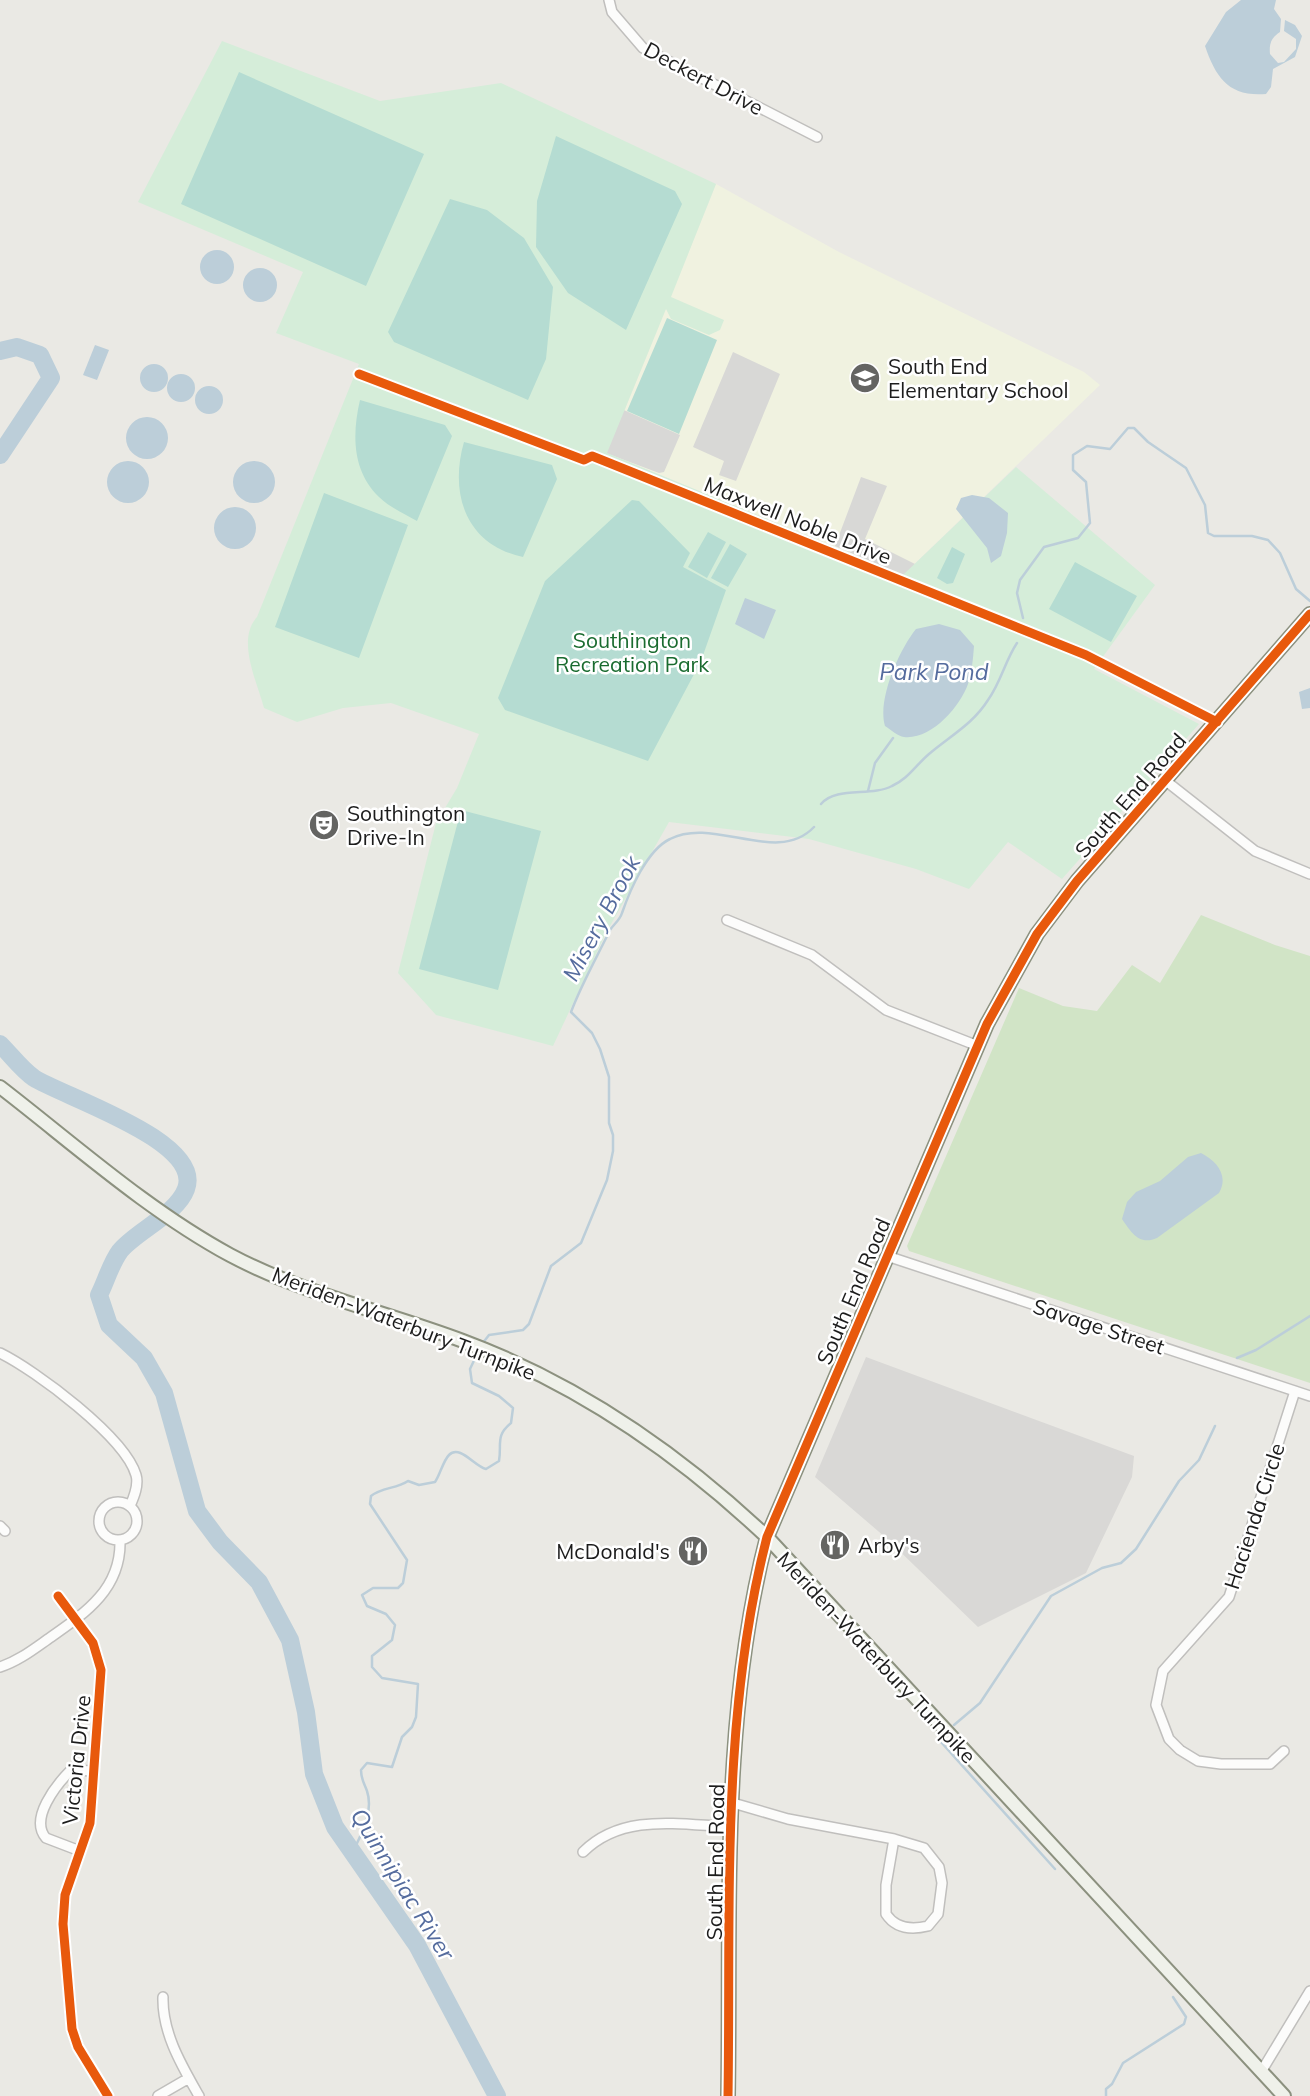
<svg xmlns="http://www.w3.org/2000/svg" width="1310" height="2096" font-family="Mulish,sans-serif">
	<rect width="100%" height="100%" fill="#eae9e4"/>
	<path fill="#d9d8d6" d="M 866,1357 L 1134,1456 L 1132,1477 L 1086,1573 L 978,1627 L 885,1537 L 815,1477 Z"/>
	<path fill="#f0f2e0" d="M 716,184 L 839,252 L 1084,372 L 1100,385 L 903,575 L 607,453 Z"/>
	<path fill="#d8d8d6" d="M 733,352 L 780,374 L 736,481 L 719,475 L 724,461 L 693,447 Z
		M 572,387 L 680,435 L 664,472 L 659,473 L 587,446 Z
		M 861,477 L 887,486 L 865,539 L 915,564 L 909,578 L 835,546 Z"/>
	<path fill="#d1e4c6" d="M 1201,915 L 1275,945 L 1310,956 L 1310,1383 L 909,1251 L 907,1246 L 1019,988 L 1063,1006 L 1097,1011 L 1132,965 L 1160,983 Z"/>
	<path fill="#d5edd9" d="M 222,41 L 380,101 L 501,83 L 716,184 L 671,297 L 724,320 L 720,330 L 709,335 L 671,319 L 666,309 L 607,453 L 903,575 L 1016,467 L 1155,585 L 1094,669 L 1199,724 L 1062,879 L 1008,842 L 969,889 L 916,869 L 809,839 L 669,822 L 606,933 L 553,1046 L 436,1015 L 398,973 L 436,823 L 457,788 L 479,734 L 391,703 L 343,708 L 297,722 L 264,708 C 257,681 236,640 257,617 L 359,364 L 276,333 L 303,272 L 138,202 Z"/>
	<path fill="#b5dcd2" d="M 239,72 L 424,154 L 366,286 L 181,204 Z
		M 556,136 L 675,191 L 682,204 L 626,330 L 568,293 L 536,247 L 537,201 Z
		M 450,199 L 487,210 L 524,238 L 553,287 L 546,359 L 528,400 L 394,342 L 388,332 Z
		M 667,318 L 717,340 L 679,434 L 627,411 Z
		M 360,400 L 445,425 L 452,436 L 417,521 C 405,514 389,507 379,497 C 352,471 352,434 360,400 Z
		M 464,442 L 552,465 L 557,479 L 523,557 C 466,545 449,494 464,442 Z
		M 324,493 L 408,525 L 359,658 L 275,627 Z
		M 632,500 L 639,501 L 690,553 L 683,567 L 726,590 L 701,661 L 648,761 L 505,710 L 498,698 L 545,581 Z
		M 708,532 L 726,542 L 707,578 L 688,567 Z
		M 730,544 L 747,554 L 728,587 L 711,578 Z
		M 952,547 L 965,554 L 953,583 L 947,584 L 937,578 Z
		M 1075,562 L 1137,596 L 1111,642 L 1049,609 Z
		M 461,810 L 541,831 L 498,990 L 419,969 Z"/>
	<path fill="#bcced9" d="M 1241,0 L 1276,0 L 1274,9 L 1281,19 L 1280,32 C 1271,38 1269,44 1270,54 L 1278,63 L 1284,62 L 1296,49 L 1296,39 L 1284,31 L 1285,20 L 1295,25 L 1302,36 L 1295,57 L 1273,69 L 1271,87 L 1266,94 C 1229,97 1216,78 1205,46 L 1226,12 Z
		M200 267a17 17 0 1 1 34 0a17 17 0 1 1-34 0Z
		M243 285a17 17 0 1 1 34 0a17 17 0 1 1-34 0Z
		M 95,345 L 109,350 L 97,380 L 83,375 Z
		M140 378a14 14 0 1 1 28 0a14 14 0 1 1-28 0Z
		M167 388a14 14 0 1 1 28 0a14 14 0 1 1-28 0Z
		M195 400a14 14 0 1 1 28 0a14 14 0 1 1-28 0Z
		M126 438a21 21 0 1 1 42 0a21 21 0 1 1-42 0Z
		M233 482a21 21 0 1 1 42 0a21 21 0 1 1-42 0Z
		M107 482a21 21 0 1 1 42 0a21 21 0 1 1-42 0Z
		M 972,495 L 989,498 L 1008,513 L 1007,533 L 1001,556 L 991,563 L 987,548 L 956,509 L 961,498 Z
		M214 528a21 21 0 1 1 42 0a21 21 0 1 1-42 0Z
		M 745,598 L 776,610 L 764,639 L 735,624 Z
		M 939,624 L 960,630 L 974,646 C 973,659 972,672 968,684 C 960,707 931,740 904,737 C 898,736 891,730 885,726 C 877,700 899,650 916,629 Z
		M 1310,688 L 1310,708 L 1302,709 L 1299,692 Z
		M 1201,1153 C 1217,1161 1229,1176 1219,1193 L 1157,1238 C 1139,1246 1131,1232 1122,1219 L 1127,1202 L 1136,1192 L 1160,1181 L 1188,1157 Z"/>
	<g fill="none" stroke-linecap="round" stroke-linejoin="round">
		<path stroke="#bcced9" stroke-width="2.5" d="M 1023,618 L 1017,593 L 1020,580 L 1044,547 L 1078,538 L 1090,523 L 1086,482 L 1073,470 L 1073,455 L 1087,446 L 1110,449 L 1128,428 L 1134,428 L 1148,442 L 1186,468 L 1205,505 L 1208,533 L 1214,536 L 1252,536 L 1268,540 L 1280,553 L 1296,589 L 1310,601
			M 868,791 L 875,763 L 893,738
			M 821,804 C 836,786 871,797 892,786 C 908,779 916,765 929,754 C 950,736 973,724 988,700 C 1001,682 1005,661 1017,643
			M 482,1344 L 489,1335 L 523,1330 L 529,1324 L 551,1266 L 581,1243 L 607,1180 L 613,1151 L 613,1135 L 609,1123 L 609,1077 L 600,1049 L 592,1033 L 571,1012 C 582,983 597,957 610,930 C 614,924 620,920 622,913 C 630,890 647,850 670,839 C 714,816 777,866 814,827
			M 1237,1358 L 1256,1350 L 1310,1316
			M 954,1725 L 980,1703 L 1051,1596 L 1102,1568 L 1121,1563 L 1136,1549 L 1179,1481 L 1199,1460 L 1215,1426
			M 941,1742 L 1055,1869
			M 353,1852 C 361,1834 374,1812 367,1791 C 364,1783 361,1779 361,1770 L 367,1763 L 392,1767 L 402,1737 L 412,1727 L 416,1717 L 418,1684 L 382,1678 L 372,1667 L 372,1656 L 392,1640 L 395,1625 L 386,1614 L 367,1606 L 362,1595 L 373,1588 L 398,1588 L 403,1583 L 407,1560 L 370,1504 L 371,1496 C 382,1487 396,1489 408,1481 L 419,1485 L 435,1482 C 440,1475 443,1461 449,1455 C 460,1444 475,1467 486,1469 L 499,1461 C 502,1444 495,1436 511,1423 L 513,1408 L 499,1396 L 472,1383 L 470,1369 L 479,1350
			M 1106,2096 L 1106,2089 L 1112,2084 L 1123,2063 L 1184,2024 L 1186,2017 L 1173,1997"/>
		<path stroke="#bcced9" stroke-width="18" d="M 0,351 L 17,347 L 40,355 L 51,378 L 0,455
			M 0,1044 C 11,1055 22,1070 34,1078 C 64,1097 204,1141 186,1189 C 177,1214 135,1232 120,1251 C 111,1263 106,1281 99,1295 L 109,1325 L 144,1358 L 164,1393 L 197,1511 L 220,1542 L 259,1582 L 290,1640 L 306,1712 L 314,1774 L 335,1827 L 417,1945 L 497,2096"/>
		<g stroke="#c0bfbd" stroke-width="12">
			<path id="street" d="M 609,0 L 612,12 L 643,48 L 817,137
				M 359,374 L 584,460 L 592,456 L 1086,655 L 1217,722
				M 1166,781 L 1255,851 L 1310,874
				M 727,920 L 812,955 L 886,1010 L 978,1046
				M 887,1256 L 1310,1396
				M 0,1353 C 35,1370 125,1437 136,1475 C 139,1485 134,1497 130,1506
				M99 1521a19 19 0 1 1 38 0a19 19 0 1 1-38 0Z
				M 0,1526 L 5,1531
				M 58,1596 L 93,1643 L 101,1670 L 90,1823 L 65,1895 L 63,1924 L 72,2029 L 78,2047 L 108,2096
				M 0,1667 C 19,1661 35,1648 51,1637 C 87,1612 121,1588 120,1541
				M 1284,1751 L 1270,1764 L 1221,1764 L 1198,1761 L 1180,1750 L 1169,1739 L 1156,1705 L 1163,1671 L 1229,1597 L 1295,1391
				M 733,1803 L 788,1819 L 894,1839 L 924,1848 L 939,1867 L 942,1883 L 938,1914 L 928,1926 C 912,1930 896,1929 886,1914 L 886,1885 L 894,1839
				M 80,1851 L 46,1838 C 29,1819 56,1785 71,1770 L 94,1771
				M 583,1852 C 623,1812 681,1825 732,1827
				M 163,1997 C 162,2033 182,2066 199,2096
				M 1261,2072 L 1310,1991
				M 158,2096 L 189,2078"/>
		</g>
		<g stroke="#8c917f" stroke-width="16">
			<path id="secondary" d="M 0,1087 C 74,1144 147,1210 230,1255 C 303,1294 386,1312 463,1341 C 578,1384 678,1453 767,1537 L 1284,2096
				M 728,2096 C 731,1911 720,1718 767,1537 L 987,1024 L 1037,934 L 1077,881 L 1310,614"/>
		</g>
		<use href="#street" stroke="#fcfcfb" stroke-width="9"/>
		<use href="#secondary" stroke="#eff1ea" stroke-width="12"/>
		<g stroke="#fff" stroke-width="13">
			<path id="cycleway" d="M 359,374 L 584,460 L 592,456 L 1086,655 L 1217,722
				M 58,1596 L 93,1643 L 101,1670 L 90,1823 L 65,1895 L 63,1924 L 72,2029 L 78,2047 L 108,2096
				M 728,2096 C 731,1911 720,1718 767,1537 L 987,1024 L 1037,934 L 1077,881 L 1310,614"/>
		</g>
		<use href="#cycleway" stroke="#e8590c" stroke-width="9"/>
	</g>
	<defs>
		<g id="school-disc" transform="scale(1.575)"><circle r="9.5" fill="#646462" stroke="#fff"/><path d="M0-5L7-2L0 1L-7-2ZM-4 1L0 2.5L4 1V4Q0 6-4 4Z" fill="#fff"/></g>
		<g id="theatre-disc" transform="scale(1.575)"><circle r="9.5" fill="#646462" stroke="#fff"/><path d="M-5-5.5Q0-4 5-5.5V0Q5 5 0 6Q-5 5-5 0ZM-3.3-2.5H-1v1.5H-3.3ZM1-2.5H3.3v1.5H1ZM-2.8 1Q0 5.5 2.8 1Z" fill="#fff"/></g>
		<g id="restaurant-disc" transform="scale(1.575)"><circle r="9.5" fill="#646462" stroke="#fff"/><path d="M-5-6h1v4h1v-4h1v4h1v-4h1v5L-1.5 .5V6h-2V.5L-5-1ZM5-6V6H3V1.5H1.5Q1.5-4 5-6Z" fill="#fff"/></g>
	</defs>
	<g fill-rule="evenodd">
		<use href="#school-disc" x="865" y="378"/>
		<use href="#theatre-disc" x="324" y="825"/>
		<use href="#restaurant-disc" x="835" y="1545"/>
		<use href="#restaurant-disc" x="693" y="1551"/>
	</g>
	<g text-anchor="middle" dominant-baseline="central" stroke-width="5" stroke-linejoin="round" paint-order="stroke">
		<g font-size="21" fill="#1c1c1c" stroke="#fff">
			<text transform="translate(704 78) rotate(28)">Deckert Drive</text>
			<text transform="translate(798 520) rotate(22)">Maxwell Noble Drive</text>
			<text transform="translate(1130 795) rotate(-49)">South End Road</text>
			<text transform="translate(853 1291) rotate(-67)">South End Road</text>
			<text transform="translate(404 1323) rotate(21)">Meriden-Waterbury Turnpike</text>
			<text transform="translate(1099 1326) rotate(18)">Savage Street</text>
			<text transform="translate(1254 1516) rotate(-72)">Hacienda Circle</text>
			<text transform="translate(877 1657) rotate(47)">Meriden-Waterbury Turnpike</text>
			<text transform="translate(76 1760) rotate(-84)">Victoria Drive</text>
			<text transform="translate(715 1862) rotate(-89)">South End Road</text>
		</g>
		<g font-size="21" fill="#1c1c1c" stroke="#fff" text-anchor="start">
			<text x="888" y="366">South End<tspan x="888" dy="24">Elementary School</tspan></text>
			<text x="347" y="813">Southington<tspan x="347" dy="24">Drive-In</tspan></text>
			<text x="858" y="1545">Arby's</text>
			<text x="670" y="1551" text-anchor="end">McDonald's</text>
		</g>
		<g font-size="21" fill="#196b2f" stroke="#fff">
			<text x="632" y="640">Southington<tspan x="632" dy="24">Recreation Park</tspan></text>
		</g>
		<g font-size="23" font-style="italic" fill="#556c9e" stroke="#fff">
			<text x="934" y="671">Park Pond</text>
			<text transform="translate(601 918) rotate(-62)">Misery Brook</text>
			<text transform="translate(403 1884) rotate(58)">Quinnipiac River</text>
		</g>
	</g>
</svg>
